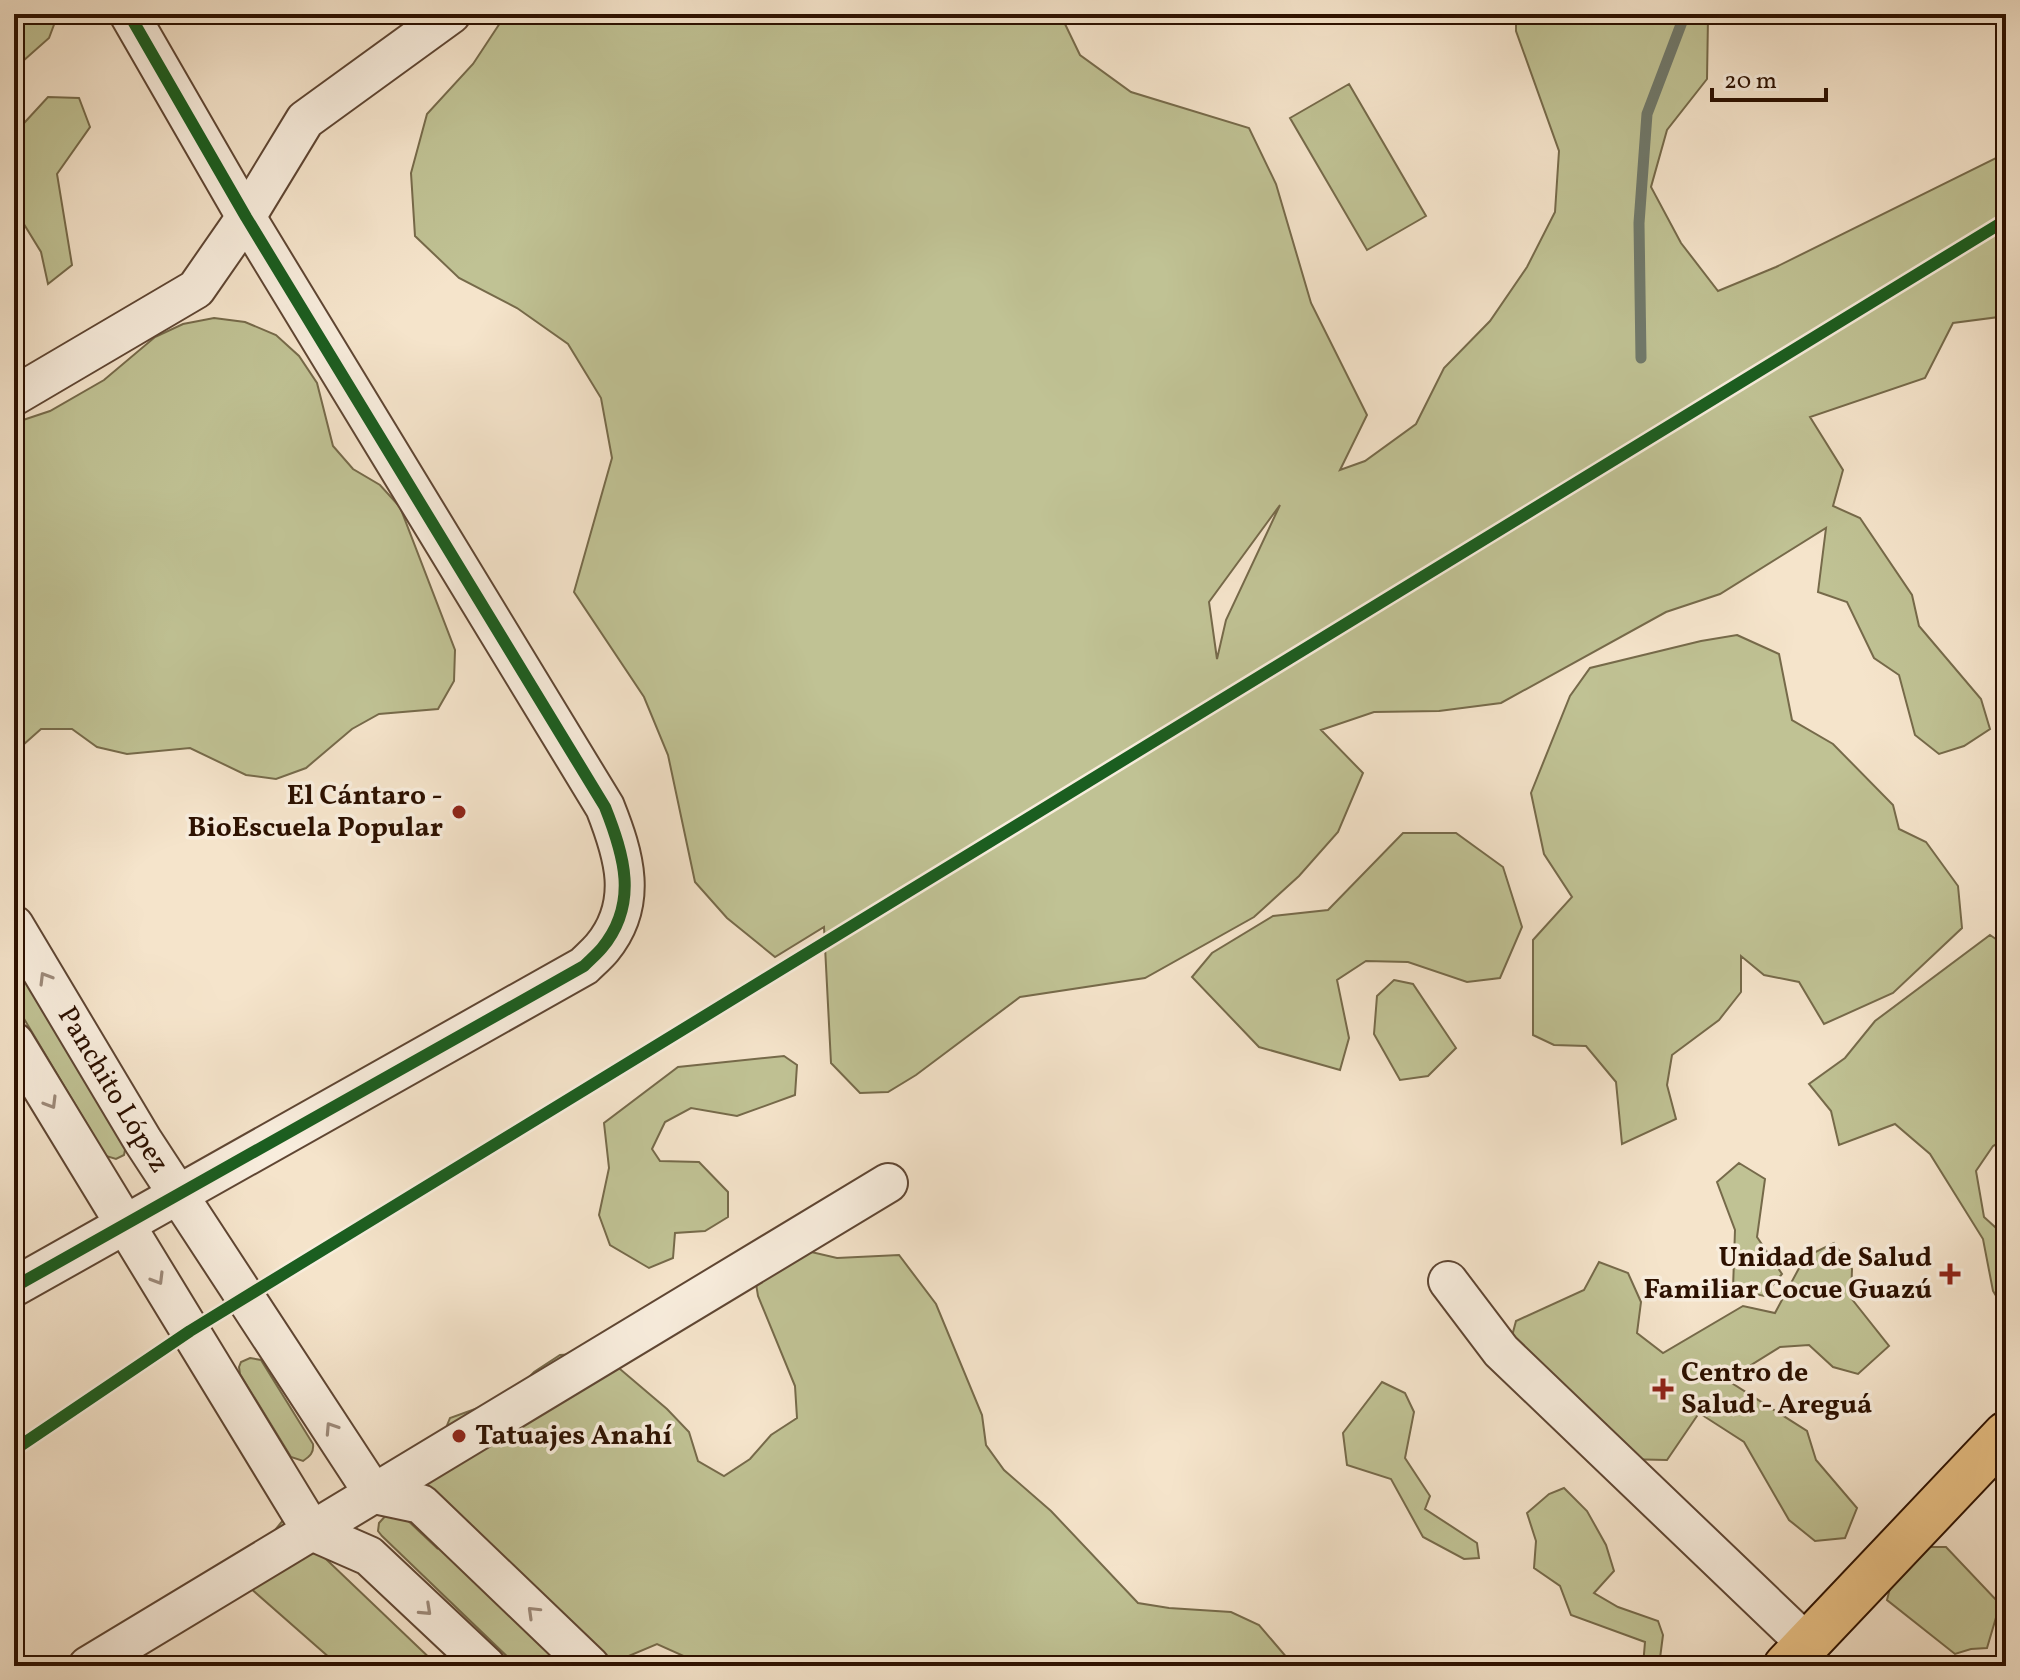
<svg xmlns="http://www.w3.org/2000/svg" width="2020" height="1680" font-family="Vollkorn,serif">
	<rect width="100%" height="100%" fill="#f5e4cb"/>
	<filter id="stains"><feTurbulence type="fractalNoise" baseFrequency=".0025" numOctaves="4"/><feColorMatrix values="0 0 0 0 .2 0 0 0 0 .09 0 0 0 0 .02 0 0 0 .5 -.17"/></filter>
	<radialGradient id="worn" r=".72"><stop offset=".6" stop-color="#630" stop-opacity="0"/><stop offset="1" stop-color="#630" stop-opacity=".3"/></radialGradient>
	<path fill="#c0c294" stroke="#766a4a" stroke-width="2" fill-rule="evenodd" d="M 14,14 L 58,14 L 49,38 L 14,69 Z
		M 506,14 L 1045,14 L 1065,24 L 1080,55 L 1131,92 L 1249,128 L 1276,184 L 1311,303 L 1367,415 L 1340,470 L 1365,461 L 1416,424 L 1444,368 L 1490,321 L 1527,267 L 1555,212 L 1559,151 L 1516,31 L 1516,14 L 1705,14 L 1708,18 L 1707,79 L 1667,130 L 1651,187 L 1681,243 L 1718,291 L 1776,267 L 2006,153 L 2006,316 L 1953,323 L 1925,378 L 1810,417 L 1843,470 L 1833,506 L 1860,518 L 1912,595 L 1919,626 L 1981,699 L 1990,729 L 1964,746 L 1939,754 L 1915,735 L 1899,675 L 1874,658 L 1847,602 L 1818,592 L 1826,528 L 1720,594 L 1666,612 L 1501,703 L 1439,711 L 1374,712 L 1321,730 L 1363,773 L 1338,832 L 1299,876 L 1254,917 L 1145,978 L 1020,997 L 916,1075 L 888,1092 L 860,1093 L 831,1063 L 824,927 L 775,957 L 727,918 L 695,882 L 668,755 L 644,697 L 574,592 L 612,458 L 601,398 L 568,344 L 517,308 L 459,278 L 415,236 L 411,173 L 427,114 L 473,64 ZM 1280,505 L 1226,620 L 1217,659 L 1209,602 Z
		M 1349,84 L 1426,216 L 1367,250 L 1290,118 Z
		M 48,97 L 79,98 L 90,127 L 57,174 L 72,265 L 48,284 L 41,252 L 14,208 L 14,134 Z
		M 214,318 L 245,322 L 276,335 L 299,356 L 317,383 L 333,446 L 353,469 L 380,485 L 400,507 L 455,650 L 454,681 L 438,709 L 379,714 L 352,729 L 306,768 L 276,779 L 246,775 L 190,748 L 127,754 L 97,747 L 72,729 L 41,729 L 14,753 L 14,423 L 50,411 L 104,380 L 155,337 L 183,324 Z
		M 1737,635 L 1779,654 L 1792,720 L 1833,744 L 1893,805 L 1899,829 L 1926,842 L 1958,886 L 1962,928 L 1893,993 L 1824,1024 L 1799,982 L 1764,975 L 1741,956 L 1741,992 L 1719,1020 L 1672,1055 L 1667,1085 L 1676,1119 L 1622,1144 L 1616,1082 L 1586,1046 L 1554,1045 L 1533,1035 L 1533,940 L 1572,897 L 1544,854 L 1531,793 L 1570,696 L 1590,668 L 1701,641 Z
		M 1403,833 L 1456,833 L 1503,867 L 1522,927 L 1500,978 L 1467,982 L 1408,962 L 1366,961 L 1337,980 L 1349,1038 L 1340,1070 L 1259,1047 L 1192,977 L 1212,953 L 1273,916 L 1328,910 Z
		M 1990,935 L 2006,946 L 2006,1139 L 1993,1146 L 1976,1171 L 1984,1217 L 2006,1237 L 2006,1312 L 1993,1291 L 1983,1239 L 1930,1154 L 1895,1124 L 1839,1145 L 1831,1111 L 1809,1084 L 1845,1058 L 1875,1021 Z
		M 14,959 L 126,1145 L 124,1155 L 116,1159 L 106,1156 L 14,1002 Z
		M 1394,980 L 1413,984 L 1456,1048 L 1428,1076 L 1400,1080 L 1374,1034 L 1377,996 Z
		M 784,1056 L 797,1065 L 795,1095 L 737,1116 L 691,1108 L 665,1122 L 652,1149 L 660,1161 L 699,1162 L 728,1192 L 728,1217 L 705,1231 L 675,1233 L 673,1258 L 649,1268 L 610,1245 L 599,1215 L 609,1168 L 604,1123 L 678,1067 Z
		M 1739,1163 L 1765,1179 L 1757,1237 L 1782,1274 L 1764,1296 L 1733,1289 L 1735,1230 L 1717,1182 Z
		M 1834,1243 L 1852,1269 L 1851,1298 L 1889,1346 L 1858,1374 L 1833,1367 L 1809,1345 L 1780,1347 L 1727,1380 L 1807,1431 L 1816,1460 L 1857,1508 L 1845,1538 L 1815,1541 L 1789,1520 L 1744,1442 L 1699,1413 L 1667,1460 L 1621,1459 L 1606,1424 L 1574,1415 L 1508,1351 L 1516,1321 L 1584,1290 L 1599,1262 L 1628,1273 L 1641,1302 L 1637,1333 L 1663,1353 L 1743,1306 L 1775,1313 L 1805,1257 Z
		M 777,1244 L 837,1258 L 899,1255 L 936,1304 L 982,1415 L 986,1445 L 1004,1470 L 1051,1511 L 1138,1603 L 1169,1608 L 1231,1612 L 1259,1625 L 1294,1666 L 693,1666 L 686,1657 L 657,1644 L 605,1666 L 570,1666 L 551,1656 L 559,1666 L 517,1666 L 382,1536 L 378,1531 L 379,1523 L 388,1513 L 403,1516 L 438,1549 L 435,1541 L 427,1475 L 450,1418 L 511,1396 L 534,1372 L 560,1355 L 592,1353 L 620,1369 L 667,1409 L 689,1432 L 698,1461 L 724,1476 L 750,1459 L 771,1435 L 797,1418 L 795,1386 L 758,1296 L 753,1265 Z
		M 250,1358 L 261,1360 L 313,1444 C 314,1453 310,1456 303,1461 L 291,1457 L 240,1374 L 239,1367 L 241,1362 Z
		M 1382,1382 L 1405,1393 L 1414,1412 L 1405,1458 L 1430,1496 L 1425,1509 L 1477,1543 L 1479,1558 L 1464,1559 L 1423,1537 L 1391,1479 L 1347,1465 L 1343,1433 Z
		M 1564,1488 L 1587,1511 L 1606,1545 L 1614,1571 L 1594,1593 L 1618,1607 L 1658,1621 L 1663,1635 L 1659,1666 L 1643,1666 L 1645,1642 L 1571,1615 L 1560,1586 L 1534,1568 L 1536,1541 L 1527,1513 L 1549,1494 Z
		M 284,1519 L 438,1666 L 339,1666 L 232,1572 L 267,1540 Z
		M 1916,1547 L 1946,1547 L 2000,1604 L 1987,1648 L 1971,1649 L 1955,1654 L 1887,1600 L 1894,1572 Z"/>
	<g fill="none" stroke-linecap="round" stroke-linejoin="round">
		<path stroke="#70796b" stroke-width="11" d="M 1641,358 L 1639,223 L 1647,114 L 1685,14"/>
		<g stroke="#5f4633" stroke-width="42">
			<g id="street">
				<path d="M 14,396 L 196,289 L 246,217 L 305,120 L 451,14"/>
				<path id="s1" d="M 14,925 L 143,1141 L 374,1494 L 421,1504 L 590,1666"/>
				<path d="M 14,1042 L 312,1531 L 369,1556 L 486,1666"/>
				<path d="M 1448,1281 L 1501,1351 L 1807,1644"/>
				<path d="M 14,1287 L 584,966 C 590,960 597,954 602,948 C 639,903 624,855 605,807 L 246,217 L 129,14"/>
				<path d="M 88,1666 L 888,1183"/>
			</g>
		</g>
		<g stroke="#2d1100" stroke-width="48">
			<path id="primary" d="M 1786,1666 L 2006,1434"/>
		</g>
		<use href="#street" stroke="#f8eddd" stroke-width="38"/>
		<use href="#primary" stroke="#eac286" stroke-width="44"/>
		<g stroke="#f8eddd" stroke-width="17">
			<path id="cycleway" d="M 14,1287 L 584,966 C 590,960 597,954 602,948 C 639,903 624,855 605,807 L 246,217 L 129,14
				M 14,1450 L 190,1331 L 2006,220"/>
		</g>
		<use href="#cycleway" stroke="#1b5e20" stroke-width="12"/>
	</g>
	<defs><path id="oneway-chevron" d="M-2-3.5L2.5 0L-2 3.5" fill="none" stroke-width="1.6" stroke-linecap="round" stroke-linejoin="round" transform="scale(2)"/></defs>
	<g stroke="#9d8a7a">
		<use href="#oneway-chevron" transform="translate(45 978) rotate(-121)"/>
		<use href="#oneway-chevron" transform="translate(51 1103) rotate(59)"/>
		<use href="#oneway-chevron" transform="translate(158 1279) rotate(59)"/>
		<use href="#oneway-chevron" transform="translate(331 1428) rotate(-123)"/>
		<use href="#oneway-chevron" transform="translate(426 1610) rotate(43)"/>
		<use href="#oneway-chevron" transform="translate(533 1612) rotate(-136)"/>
	</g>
	<g fill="#8f2418" stroke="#f8eddd" stroke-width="3">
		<circle cx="459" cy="812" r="8"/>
		<path d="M1946 1262h8v8h8v8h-8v8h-8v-8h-8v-8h8z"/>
		<path d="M1659 1377h8v8h8v8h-8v8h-8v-8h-8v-8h8z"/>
		<circle cx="459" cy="1436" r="8"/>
	</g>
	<g text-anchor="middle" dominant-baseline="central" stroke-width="7" stroke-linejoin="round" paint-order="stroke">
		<g font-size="28" font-weight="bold" fill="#2d1100" stroke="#f8eddd" text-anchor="end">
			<text x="443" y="796">El Cántaro -<tspan x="443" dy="32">BioEscuela Popular</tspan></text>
			<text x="1932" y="1258">Unidad de Salud<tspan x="1932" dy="32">Familiar Cocue Guazú</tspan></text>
			<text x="1681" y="1373" text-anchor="start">Centro de<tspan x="1681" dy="32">Salud - Areguá</tspan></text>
			<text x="475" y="1436" text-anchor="start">Tatuajes Anahí</text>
		</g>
		<g font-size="28" fill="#2d1100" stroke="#f8eddd">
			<text stroke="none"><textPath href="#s1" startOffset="192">Panchito López</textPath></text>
		</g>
	</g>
	<rect width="2020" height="1680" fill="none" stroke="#f5e4cb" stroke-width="48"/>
	<rect x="16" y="16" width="1988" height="1648" fill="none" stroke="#2d1100" stroke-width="4"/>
	<rect x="24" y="24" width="1972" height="1632" fill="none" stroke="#2d1100" stroke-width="2"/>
	<path d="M1712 88v12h114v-12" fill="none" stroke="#2d1100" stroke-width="4"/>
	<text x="1724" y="88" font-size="24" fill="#2d1100" stroke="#f8eddd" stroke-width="6" paint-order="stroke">20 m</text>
	<rect width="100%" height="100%" filter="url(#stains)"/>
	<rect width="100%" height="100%" fill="url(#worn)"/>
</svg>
